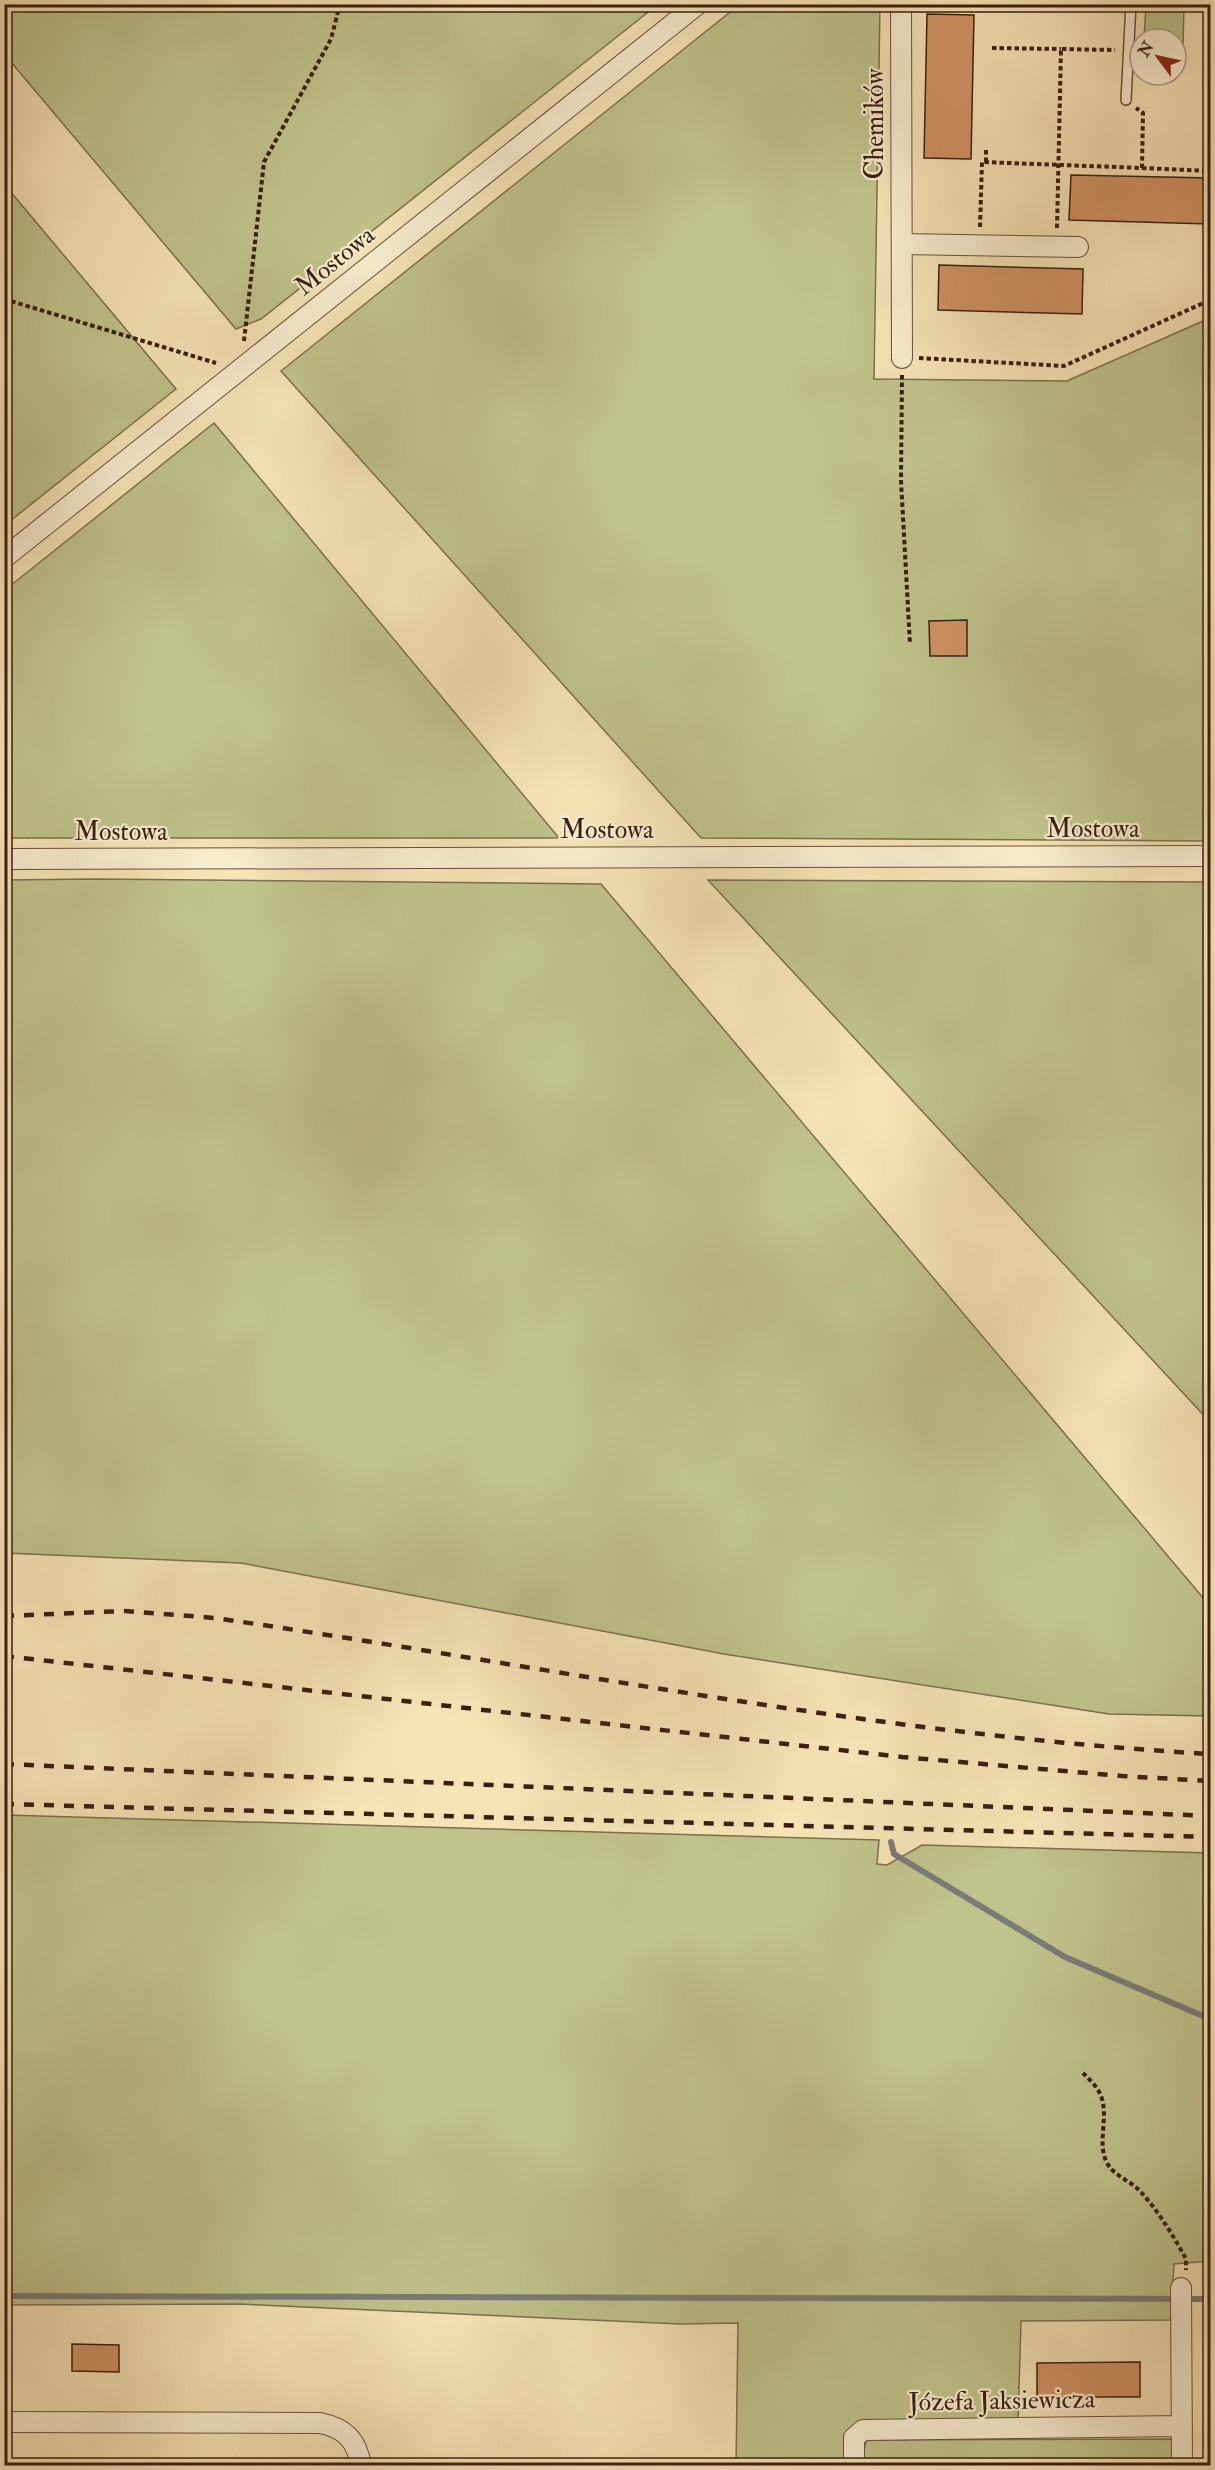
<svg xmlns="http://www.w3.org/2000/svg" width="1215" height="2470" font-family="'IM FELL Double Pica',serif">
	<rect width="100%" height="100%" fill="#f6e4b7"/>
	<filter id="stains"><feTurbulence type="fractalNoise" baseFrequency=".00333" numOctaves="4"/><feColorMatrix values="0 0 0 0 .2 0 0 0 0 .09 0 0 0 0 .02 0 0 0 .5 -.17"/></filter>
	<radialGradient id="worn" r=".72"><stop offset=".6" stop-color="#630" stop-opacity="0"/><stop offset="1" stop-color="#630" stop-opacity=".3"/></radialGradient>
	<path fill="#c0c38c" stroke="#7c704e" stroke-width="1.5" d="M 4,5 L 5,4 L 657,5 L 261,319 L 236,329 L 5,55 Z
		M 739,5 L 880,5 L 874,379 L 1067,381 L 1210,318 L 1210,841 L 701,838 L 281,371 Z
		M 1146,5 L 1184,5 L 1183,49 L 1176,49 L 1176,39 L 1144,39 Z
		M 4,184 L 176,389 L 5,525 L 4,525 Z
		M 214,423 L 559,838 L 5,838 L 5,590 Z
		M 95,879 L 601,884 L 1210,1606 L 1210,1716 L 1109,1714 L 724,1654 L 241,1563 L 5,1553 L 5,880 Z
		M 708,880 L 1210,882 L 1210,1422 Z
		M 5,1815 L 879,1840 L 877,1864 L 887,1865 L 922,1845 L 1210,1853 L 1210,2261 L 1174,2264 L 1171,2320 L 1021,2321 L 1018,2421 L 859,2422 L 847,2465 L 736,2465 L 738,2323 L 680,2324 L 239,2304 L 5,2305 Z
		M 1172,2439 L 1172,2465 L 861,2466 L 866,2440 Z"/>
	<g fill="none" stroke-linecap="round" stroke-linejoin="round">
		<path stroke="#797c76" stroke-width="6" d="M 891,1842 L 894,1854 L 1065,1957 L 1210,2019
			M 4,2296 L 1210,2299"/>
	</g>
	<path fill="#d19365" stroke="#391e10" stroke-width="1.5" d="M 927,14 L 974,15 L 971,159 L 924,158 Z
		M 1071,175 L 1210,178 L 1210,224 L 1069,220 Z
		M 939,265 L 1083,269 L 1082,314 L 938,310 Z
		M 967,620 L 967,656 L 930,656 L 929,621 Z
		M 72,2344 L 119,2345 L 119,2372 L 72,2371 Z
		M 1140,2362 L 1140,2397 L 1037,2397 L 1037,2363 Z"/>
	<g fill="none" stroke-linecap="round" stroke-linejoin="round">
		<g stroke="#68503a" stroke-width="12">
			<path id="lane" d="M 1126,100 L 1131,4"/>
		</g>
		<g stroke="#68503a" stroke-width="22">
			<path id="street" d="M 901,4 L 902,358
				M 902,244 L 1078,247
				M 4,558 L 698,4
				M 4,859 L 1210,856
				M 1181,2288 L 1182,2466
				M 4,2422 L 320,2423 C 345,2428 357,2440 361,2466
				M 854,2466 L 854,2438 L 863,2430 L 1182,2426"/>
		</g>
		<path stroke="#391e10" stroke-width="4" stroke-dasharray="4.5 3" stroke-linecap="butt" d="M 992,48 L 1061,49
			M 986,162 L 986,147
			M 1142,168 L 1210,171
			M 980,227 L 982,162 L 1142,168 L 1143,113 L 1136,108
			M 1057,228 L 1061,49 L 1115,50
			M 4,299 L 216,363
			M 244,341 L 264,162 L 331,39 L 340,4
			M 919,358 L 1064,366 L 1210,300
			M 902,375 L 901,481 L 910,644
			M 1083,2073 C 1090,2080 1099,2088 1102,2099 C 1108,2119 1097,2144 1107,2163 C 1114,2176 1129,2180 1139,2190 C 1157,2209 1173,2235 1186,2259 L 1186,2270"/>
		<use href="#lane" stroke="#f9edd0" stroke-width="9"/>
		<use href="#street" stroke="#f9edd0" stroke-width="20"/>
		<path stroke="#391e10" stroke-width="4.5" stroke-dasharray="10 10" stroke-linecap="butt" d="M 4,1616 L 125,1611 L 215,1618 C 547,1666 876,1735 1210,1754
			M 4,1656 L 902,1757 L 1122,1776 L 1210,1781
			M 4,1764 L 1210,1816
			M 4,1804 L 1210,1837"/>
	</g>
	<g text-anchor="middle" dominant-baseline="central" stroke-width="4.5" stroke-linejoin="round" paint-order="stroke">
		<g font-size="26" fill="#391e10" stroke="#f9edd0">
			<text transform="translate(875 124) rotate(-90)">Chemików</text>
			<text transform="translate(335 261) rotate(-39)">Mostowa</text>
			<text x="1093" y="829">Mostowa</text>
			<text x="607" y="830">Mostowa</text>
			<text x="121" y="832">Mostowa</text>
			<text transform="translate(1002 2401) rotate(-1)">Józefa Jaksiewicza</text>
		</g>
	</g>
	<rect width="1215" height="2470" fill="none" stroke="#f6e4b7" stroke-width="24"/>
	<rect x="6" y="6" width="1203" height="2458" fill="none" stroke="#391e10" stroke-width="3"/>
	<rect x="12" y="12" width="1191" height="2446" fill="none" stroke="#391e10" stroke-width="1.5"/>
	<g transform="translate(1158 57) rotate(303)"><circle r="28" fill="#f9edd0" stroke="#ac9a83" stroke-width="1.5"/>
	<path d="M0-4.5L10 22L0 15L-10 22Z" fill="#8f2418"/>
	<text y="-9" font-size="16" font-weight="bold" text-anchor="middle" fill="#391e10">N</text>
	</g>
	<rect width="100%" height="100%" filter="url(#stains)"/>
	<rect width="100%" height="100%" fill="url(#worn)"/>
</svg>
